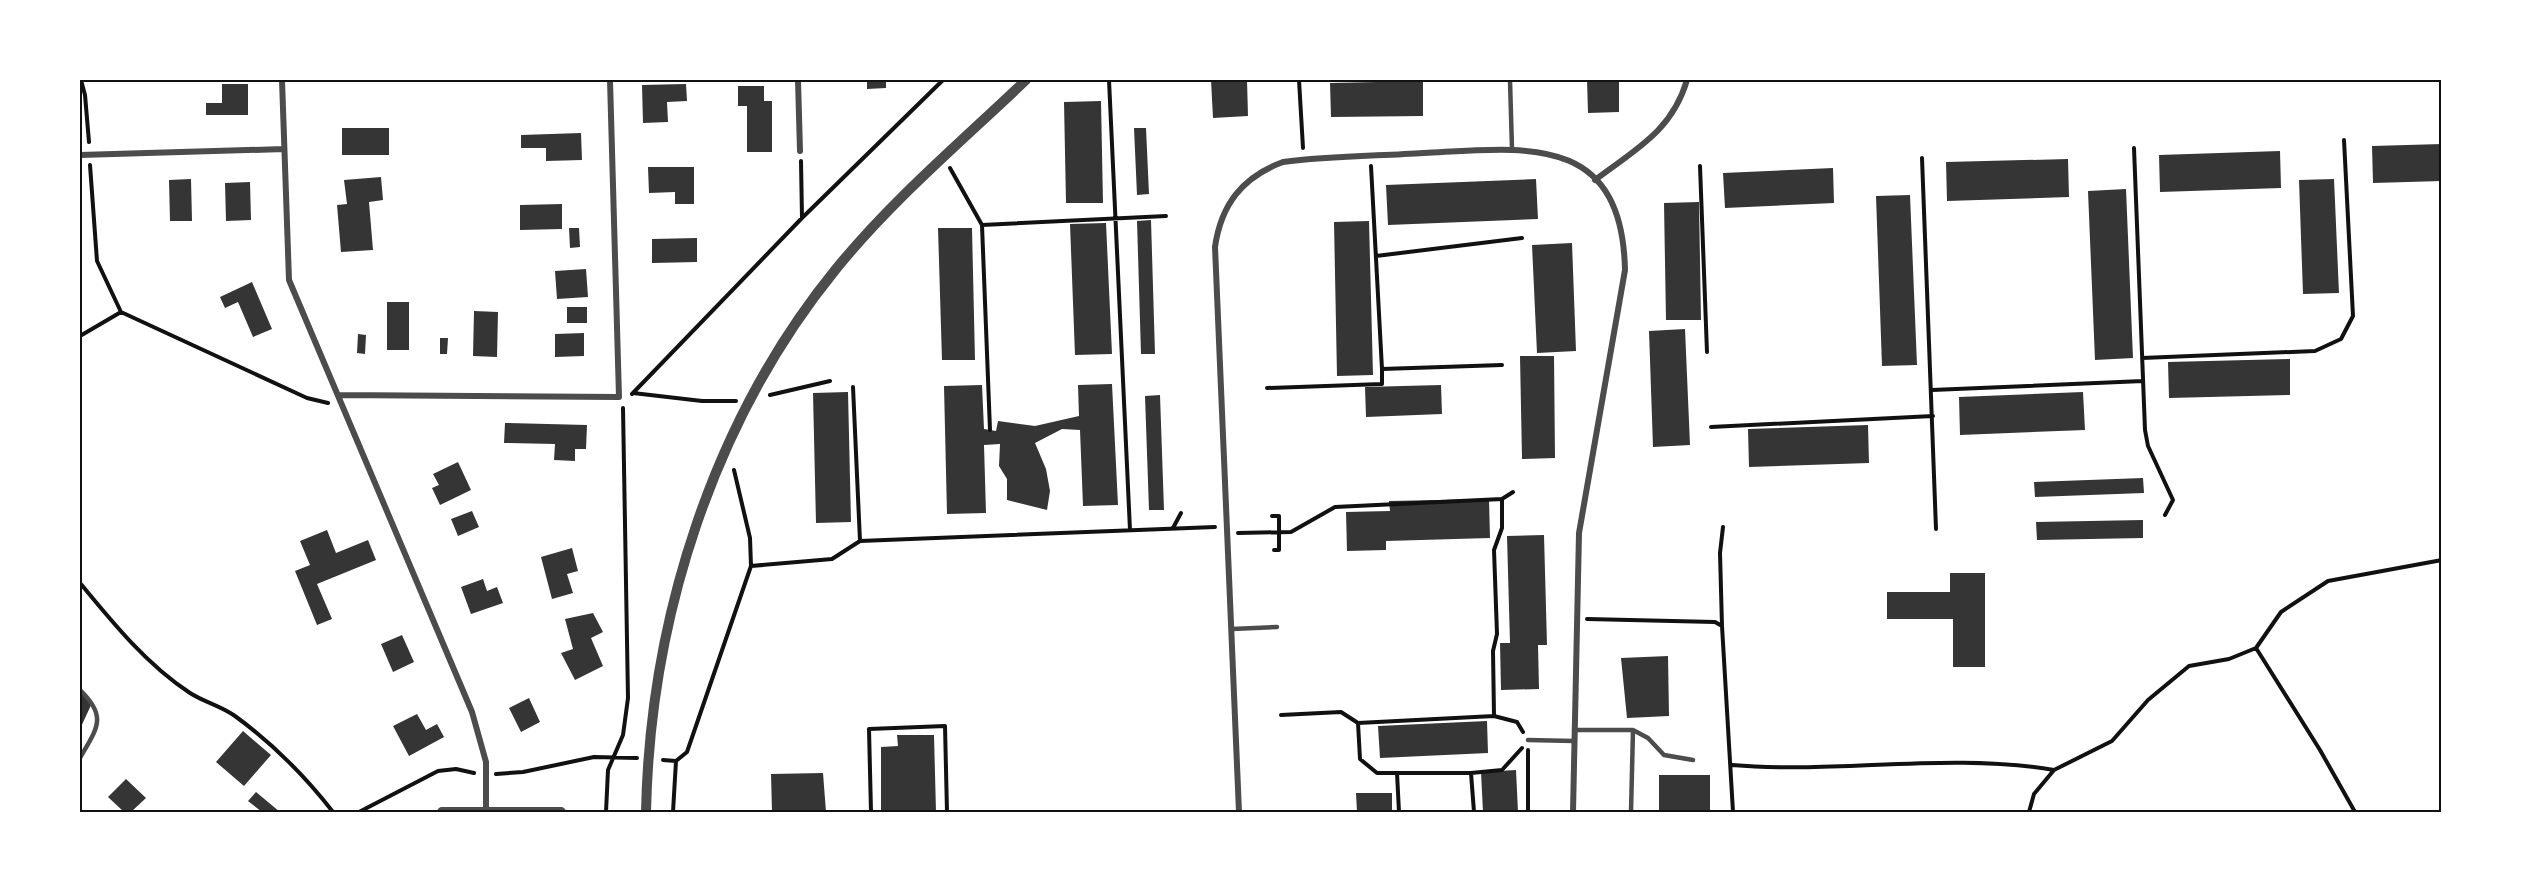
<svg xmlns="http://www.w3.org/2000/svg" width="2521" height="892" font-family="Signika,sans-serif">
	<rect width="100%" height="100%" fill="#fff"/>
	<path fill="#353535" d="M 867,80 L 886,80 L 886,88 L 867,89 Z
		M 1211,80 L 1247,80 L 1248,116 L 1213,118 Z
		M 1587,80 L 1619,80 L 1619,112 L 1588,113 Z
		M 1423,81 L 1423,116 L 1331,117 L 1330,83 Z
		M 222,84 L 248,84 L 248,115 L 206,115 L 206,103 L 222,103 Z
		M 686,84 L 687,101 L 667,102 L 668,122 L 643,123 L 642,85 Z
		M 738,86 L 764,86 L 764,101 L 772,101 L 772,152 L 747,152 L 747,106 L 738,106 Z
		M 1101,101 L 1103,203 L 1066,203 L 1064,102 Z
		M 342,128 L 389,128 L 389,155 L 342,155 Z
		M 1134,128 L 1146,128 L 1149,194 L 1137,195 Z
		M 581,133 L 582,160 L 546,161 L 546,148 L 521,148 L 521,135 Z
		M 2442,144 L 2442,181 L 2373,183 L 2372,146 Z
		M 2280,151 L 2281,188 L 2160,192 L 2159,155 Z
		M 2068,159 L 2069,197 L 1947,201 L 1946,162 Z
		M 648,167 L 694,167 L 694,204 L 675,204 L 675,192 L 649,193 Z
		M 1833,168 L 1834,203 L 1725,208 L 1723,173 Z
		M 381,177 L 383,200 L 369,202 L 373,250 L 341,252 L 337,205 L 347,204 L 344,180 Z
		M 191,179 L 192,221 L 170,221 L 169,180 Z
		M 1536,179 L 1538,219 L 1388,225 L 1386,185 Z
		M 2334,179 L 2339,293 L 2303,294 L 2299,180 Z
		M 250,182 L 251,220 L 226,221 L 225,183 Z
		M 2126,189 L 2133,358 L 2095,360 L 2088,191 Z
		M 1910,195 L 1917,365 L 1882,366 L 1876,196 Z
		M 1699,202 L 1701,320 L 1666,320 L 1664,203 Z
		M 562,204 L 562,229 L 520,230 L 520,205 Z
		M 1151,220 L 1155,354 L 1141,354 L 1137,221 Z
		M 1369,221 L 1373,375 L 1337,376 L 1334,222 Z
		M 1106,223 L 1112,354 L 1075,355 L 1070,224 Z
		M 569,228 L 579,228 L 580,247 L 570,248 Z
		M 938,228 L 972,228 L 975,360 L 942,360 Z
		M 697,238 L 697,262 L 652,263 L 652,239 Z
		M 1572,243 L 1576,351 L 1537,353 L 1532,245 Z
		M 586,269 L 588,297 L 557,299 L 555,271 Z
		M 252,282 L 272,329 L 253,337 L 238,302 L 225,308 L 220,297 Z
		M 387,302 L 409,302 L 409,350 L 387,350 Z
		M 567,307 L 587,307 L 587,323 L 567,323 Z
		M 474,311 L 498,312 L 497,357 L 473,356 Z
		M 1685,329 L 1690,445 L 1653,447 L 1649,331 Z
		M 584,333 L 584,356 L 555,357 L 555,334 Z
		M 358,334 L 366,335 L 365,354 L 357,353 Z
		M 440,338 L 448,338 L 447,354 L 440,354 Z
		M 1520,356 L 1554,356 L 1555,458 L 1522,459 Z
		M 2290,359 L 2290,395 L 2169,398 L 2168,362 Z
		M 1112,384 L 1118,505 L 1083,506 L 1080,430 L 1062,429 L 1035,443 L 1046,469 L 1050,491 L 1047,510 L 1007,500 L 1007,479 L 999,466 L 1000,444 L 984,445 L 986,513 L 947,514 L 944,386 L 982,385 L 984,429 L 996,431 L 998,421 L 1035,426 L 1079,416 L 1078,385 Z
		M 1441,385 L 1442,414 L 1366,417 L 1365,387 Z
		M 848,392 L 851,522 L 816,523 L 813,393 Z
		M 2083,392 L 2085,430 L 1960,435 L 1959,397 Z
		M 1160,395 L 1164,510 L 1149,510 L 1145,396 Z
		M 505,423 L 587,425 L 586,449 L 575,449 L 575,461 L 554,460 L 555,444 L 504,443 Z
		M 1868,425 L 1869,463 L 1749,467 L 1748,429 Z
		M 458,462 L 471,490 L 440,505 L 432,488 L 439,485 L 433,474 Z
		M 2143,478 L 2144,493 L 2035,497 L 2034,482 Z
		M 1489,499 L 1490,538 L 1386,541 L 1386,550 L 1347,551 L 1346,512 L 1390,511 L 1389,501 Z
		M 472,511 L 479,527 L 458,536 L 451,519 Z
		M 2143,520 L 2143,538 L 2037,540 L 2036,522 Z
		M 327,530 L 336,553 L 368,540 L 376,560 L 317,584 L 332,619 L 317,625 L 295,571 L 310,565 L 300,541 Z
		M 1544,535 L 1547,645 L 1538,645 L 1539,689 L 1501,690 L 1500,643 L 1510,643 L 1507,536 Z
		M 572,548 L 578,571 L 567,574 L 573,593 L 552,599 L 541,557 Z
		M 1950,573 L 1985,573 L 1985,667 L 1953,667 L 1953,619 L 1887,619 L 1887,592 L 1950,592 Z
		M 483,579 L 487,591 L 497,587 L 503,603 L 471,614 L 461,587 Z
		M 593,613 L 603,632 L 591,638 L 603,666 L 575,680 L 561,653 L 573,649 L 565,619 Z
		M 402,635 L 414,662 L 393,672 L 381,644 Z
		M 1668,656 L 1669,716 L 1627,718 L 1621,658 Z
		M 80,692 L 92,703 L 80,729 Z
		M 529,698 L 540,722 L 521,732 L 509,708 Z
		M 417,714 L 426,730 L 437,724 L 444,737 L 409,756 L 393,726 Z
		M 1487,721 L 1488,753 L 1380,758 L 1378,726 Z
		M 243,731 L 271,755 L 244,786 L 216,762 Z
		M 897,735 L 934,735 L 936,812 L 881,812 L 881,747 L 898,746 Z
		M 1516,770 L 1518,812 L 1483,812 L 1481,772 Z
		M 823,773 L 826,812 L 772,812 L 771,774 Z
		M 1659,775 L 1710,775 L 1710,812 L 1659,812 Z
		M 126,779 L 146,798 L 131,812 L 124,812 L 108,797 Z
		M 256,792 L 280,812 L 262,812 L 248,801 Z
		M 1356,793 L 1392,793 L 1392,812 L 1357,812 Z"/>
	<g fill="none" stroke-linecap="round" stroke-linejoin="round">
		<path stroke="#111" stroke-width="4" d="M 81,80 L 85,95 L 89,142
			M 1109,80 L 1130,530
			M 1299,80 L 1303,148
			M 2134,148 L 2145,430 L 2148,446 L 2173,500 L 2165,515
			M 1922,158 L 1936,529
			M 801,161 L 802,218
			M 90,165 L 97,261 L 121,312 L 307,398 L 328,403
			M 1371,166 L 1382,369 L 1502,365
			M 1700,166 L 1707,352
			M 950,168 L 982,225
			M 1376,256 L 1522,238
			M 80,336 L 121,312
			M 2142,358 L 2315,351 L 2341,339 L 2353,316 L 2344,140
			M 853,387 L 860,541
			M 1267,388 L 1382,384 L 1382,369
			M 1932,390 L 2143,381
			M 633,393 L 702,401 L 736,401
			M 632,394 L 802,218 L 943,80
			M 770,395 L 830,381
			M 1711,427 L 1933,416
			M 990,430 L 982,225 L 1166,216
			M 1272,516 L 1279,516 L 1279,550 L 1274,550
			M 1173,528 L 1181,513
			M 1238,533 L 1291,532 L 1335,507 L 1502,499 L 1513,492
			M 751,566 L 832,559 L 860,541 L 1215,527
			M 80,583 C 112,622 147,665 190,693 C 204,702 221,706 235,716 C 272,743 305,776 333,812
			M 1587,619 L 1715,622 L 1722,626 L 1733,812
			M 1722,626 L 1720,553 L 1723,527
			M 2256,648 L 2320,750 L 2355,812
			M 1281,715 L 1341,712 L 1358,723 L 1494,716 L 1517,722 L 1523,732
			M 1494,716 L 1493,651 L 1497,634 L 1494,550 L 1502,528 L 1502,500
			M 1358,723 L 1360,759 L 1377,773 L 1397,773
			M 1528,750 L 1528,812
			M 663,760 L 676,761 L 687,752 L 751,566 L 750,538 L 734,470
			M 1732,765 C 1838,774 1947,752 2054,770
			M 1471,773 L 1502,770 L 1522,748
			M 496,774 L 523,772 L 594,757 L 637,758
			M 359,812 L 438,771 L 456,769 L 474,773
			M 606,812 L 608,770 L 623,735 L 628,698 L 623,408
			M 673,812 L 676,761
			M 871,812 L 869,729 L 945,726 L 947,812
			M 1399,812 L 1397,773 L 1471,773 L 1474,812
			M 2029,812 L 2034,794 L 2054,770 L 2112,741 L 2148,700 L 2189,666 L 2229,659 L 2256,648 L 2281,612 L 2328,581 L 2442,560"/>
		<path stroke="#4c4c4c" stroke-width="4.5" d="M 1510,80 L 1512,149
			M 1232,629 L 1277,627
			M 80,690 C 108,717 97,728 80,758
			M 1574,730 L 1633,730 L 1648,738 L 1664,755 L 1693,760
			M 1528,740 L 1574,741
			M 1631,812 L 1633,730"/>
		<path stroke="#4c4c4c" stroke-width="6" d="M 282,80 L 289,280 L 472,712 L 486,762 L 486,811
			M 798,80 L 800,151
			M 80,155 L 284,149
			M 1595,180 C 1636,149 1672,131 1687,80
			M 338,395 L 619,397 L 610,80
			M 1239,812 L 1215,247 C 1221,205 1242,177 1283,162 C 1329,156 1377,156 1424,153 C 1525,148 1622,132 1625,270 L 1579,533 L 1573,812"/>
		<path stroke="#4c4c4c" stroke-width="10" d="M 442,812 L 561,812
			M 646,812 C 650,619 713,420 836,269 C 892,200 962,141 1026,80"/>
	</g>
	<rect width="2521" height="892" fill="none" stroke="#ffffff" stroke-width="162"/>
	<rect x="81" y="81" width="2359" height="730" fill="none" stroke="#111" stroke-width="2"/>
</svg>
